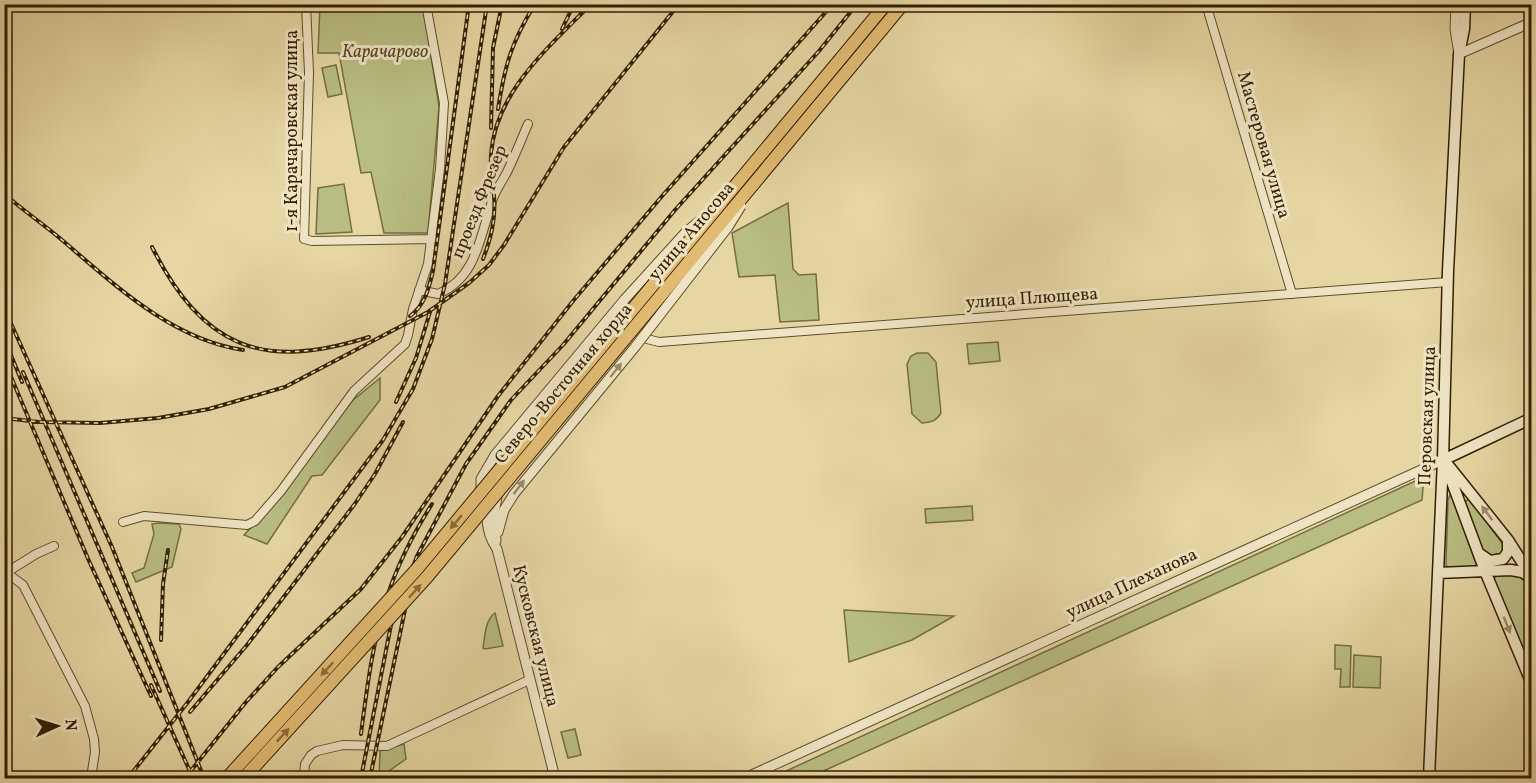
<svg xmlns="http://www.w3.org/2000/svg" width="1536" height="783" font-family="Vollkorn,serif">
	<rect width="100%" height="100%" fill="#e5d6a3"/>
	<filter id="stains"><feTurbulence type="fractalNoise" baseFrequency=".00333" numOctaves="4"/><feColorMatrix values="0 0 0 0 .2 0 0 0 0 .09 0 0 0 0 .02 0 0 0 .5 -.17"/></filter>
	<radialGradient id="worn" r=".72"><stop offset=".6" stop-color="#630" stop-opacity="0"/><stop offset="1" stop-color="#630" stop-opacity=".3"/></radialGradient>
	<path fill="#b8bd83" stroke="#766e42" stroke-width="1.5" d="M 320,5 L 423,5 L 439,107 L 428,233 L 384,233 L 371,172 L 361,173 L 339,53 L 318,53 Z
		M 336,65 L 342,94 L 328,97 L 322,68 Z
		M 344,184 L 352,232 L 316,234 L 318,188 Z
		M 788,203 L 793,269 L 799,275 L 816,274 L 819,320 L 780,322 L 775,275 L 739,277 L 732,233 Z
		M 998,342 L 1000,361 L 969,364 L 967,344 Z
		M 917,353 L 928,353 L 936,362 L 941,413 C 936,421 932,422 922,423 L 912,414 L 907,364 L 911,356 Z
		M 380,378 L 380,400 L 322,475 L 312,476 L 267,544 L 244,535 L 278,499 L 352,401 Z
		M 1424,477 L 1422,500 L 808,778 L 771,778 Z
		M 1450,495 L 1453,499 L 1477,566 L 1450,569 L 1446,565 L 1448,500 Z
		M 1469,499 L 1502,543 L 1504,546 L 1503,554 L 1491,558 L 1482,549 L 1464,502 Z
		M 972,506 L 973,520 L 926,523 L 925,509 Z
		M 158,523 L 179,524 L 181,529 L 172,567 L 136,582 L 132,573 L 144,568 L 154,534 L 152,524 Z
		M 1518,575 L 1529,586 L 1531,592 L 1531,675 L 1494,582 L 1495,576 Z
		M 844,610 L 954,616 L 912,640 L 849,662 Z
		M 495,613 L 503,646 L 485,649 L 483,648 C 485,636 485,620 495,613 Z
		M 1335,645 L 1351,646 L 1350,687 L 1340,687 L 1341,669 L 1335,669 Z
		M 1354,655 L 1381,657 L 1380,688 L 1353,687 Z
		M 575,729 L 581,755 L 568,758 L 561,732 Z
		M 404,744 L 406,759 L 379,778 L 380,751 Z"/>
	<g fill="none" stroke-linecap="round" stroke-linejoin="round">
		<g stroke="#604d29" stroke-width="10">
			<path id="minor" d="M 306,4 L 309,73 L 304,239 L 312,241 L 433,239
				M 1206,4 L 1292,294
				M 419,290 L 438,294 C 479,277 480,232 494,196 C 497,188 503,180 507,172 C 515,156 521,140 528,124
				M 632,326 L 647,339 L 659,342 L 1448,282
				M 123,522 L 144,516 L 247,525 L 255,521 L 281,491 L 354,391 L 405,344 L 408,335 L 413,309 L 428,264 L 440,169 L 444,103 L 426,4
				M 4,571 L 23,585 L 85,706 L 94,739 L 95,752 L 91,778
				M 4,574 L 36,554 L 54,546
				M 304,778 L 305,764 L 311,755 L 317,751 L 343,745 L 387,746 L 529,680"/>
		</g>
		<g stroke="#604d29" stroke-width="11">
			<path id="tertiary" d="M 1456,4 L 1455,29 L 1459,54 L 1532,22
				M 497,477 C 485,499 482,528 497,549 L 555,778
				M 481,492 L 481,479 L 495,455 L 625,299 L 685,233 L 704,217
				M 498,532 L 504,510 L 514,494 L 579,415
				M 496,541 L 494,513 L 498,492
				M 745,778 L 1443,460"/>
		</g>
		<g stroke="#341f00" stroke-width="13">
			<path id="secondary" d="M 1443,460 L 1532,418
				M 1448,465 L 1508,540 L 1532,578
				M 1446,466 L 1485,571 L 1532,684
				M 1480,554 L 1490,561 L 1503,559 L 1508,552 L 1508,540
				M 1438,573 L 1511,570 L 1522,572 L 1529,576
				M 1429,778 L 1443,460 L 1448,271 L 1459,54 L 1464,29 L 1465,4"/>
		</g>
		<g stroke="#341f00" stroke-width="14">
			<path id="primary" d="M 721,203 L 886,4"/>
		</g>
		<use href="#minor" stroke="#eee4c3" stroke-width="8"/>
		<use href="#tertiary" stroke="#eee4c3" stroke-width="9"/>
		<use href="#secondary" stroke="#eee4c3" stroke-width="10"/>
		<use href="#primary" stroke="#e2bb72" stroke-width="12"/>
		<g stroke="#341f00" stroke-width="4">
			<path id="rail" d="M 562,29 L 574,4
				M 498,109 C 505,65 511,43 535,4
				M 491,128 L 493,48 L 502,4
				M 4,194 C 23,210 43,224 62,240 C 115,285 171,339 243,350
				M 152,247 C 203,348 262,371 369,337
				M 483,259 C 491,238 496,219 494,196 C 493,182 490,169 491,155 C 495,92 549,47 591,4
				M 4,308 L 112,547 L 204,778
				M 410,316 C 425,305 429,288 433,271 L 469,4
				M 4,338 L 22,382
				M 9,372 L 89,561 L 151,696
				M 23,372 L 160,691
				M 396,402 L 416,358 L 430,312
				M 4,418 L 39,422 L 100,423 L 158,418 L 209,409 L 285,387 L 428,312 L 469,283 L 489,265 L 504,245 L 564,147 L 679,4
				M 161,640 L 163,584 L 168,550
				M 151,685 L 193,778
				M 190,712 L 247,645 L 354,505 L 375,474 L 403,422
				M 361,734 C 367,687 373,639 388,594 C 398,564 415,531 432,504
				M 128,778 L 188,702 L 383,440 L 413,389 L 432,339 L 445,284 L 487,4
				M 185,778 L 246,702 L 278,667 L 361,589 L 402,537 L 498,396 L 573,301 L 663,195 L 833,4
				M 361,778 L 391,625 L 417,556 L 466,464 L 511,400 L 563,345 L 675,210 L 819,51 L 857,4
				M 370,778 L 406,605"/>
		</g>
		<use href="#rail" stroke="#eee4c3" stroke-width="1.5" stroke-dasharray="4.5" stroke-linecap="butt"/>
		<g stroke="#604d29" stroke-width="11" stroke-linecap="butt">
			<path id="tertiary-bridge" d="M 579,415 L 635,347 L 728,227 L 741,206"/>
		</g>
		<g stroke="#341f00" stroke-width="14" stroke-linecap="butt">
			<path id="primary-bridge" d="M 227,778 L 417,569 L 721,203
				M 244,778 L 427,577 L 903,4"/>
		</g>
		<use href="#tertiary-bridge" stroke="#eee4c3" stroke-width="9"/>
		<use href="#primary-bridge" stroke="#e2bb72" stroke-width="12"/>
	</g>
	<defs><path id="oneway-solid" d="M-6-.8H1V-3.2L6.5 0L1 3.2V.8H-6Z" transform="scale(1.5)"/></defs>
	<g fill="#9a8b6b">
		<use href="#oneway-solid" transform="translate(616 370) rotate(-51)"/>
		<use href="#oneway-solid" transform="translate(519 487) rotate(-53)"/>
		<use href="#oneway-solid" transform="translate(1487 513) rotate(-127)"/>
		<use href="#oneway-solid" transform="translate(1507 625) rotate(68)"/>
	</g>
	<g fill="#8b6d39">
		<use href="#oneway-solid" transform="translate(456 522) rotate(130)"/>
		<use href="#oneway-solid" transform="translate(415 591) rotate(-48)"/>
		<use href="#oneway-solid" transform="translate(327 669) rotate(133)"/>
		<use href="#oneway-solid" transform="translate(283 735) rotate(-47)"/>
	</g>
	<g text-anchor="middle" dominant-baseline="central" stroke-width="6" stroke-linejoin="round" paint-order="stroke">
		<g font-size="18" font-style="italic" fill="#554621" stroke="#eee4c3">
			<text x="385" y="52">Карачарово</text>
		</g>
		<g font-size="18" fill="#341f00" stroke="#eee4c3">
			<text transform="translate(292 131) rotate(-90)">1-я Карачаровская улица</text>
			<text transform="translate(1263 145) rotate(74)">Мастеровая улица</text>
			<text transform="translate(480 202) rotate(-68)">проезд Фрезер</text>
			<text transform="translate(692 232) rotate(-50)">улица Аносова</text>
			<text transform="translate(1032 299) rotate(-4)">улица Плющева</text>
			<text transform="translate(564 384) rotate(-50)">Северо-Восточная хорда</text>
			<text transform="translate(1428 416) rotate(-88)">Перовская улица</text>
			<text transform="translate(1132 584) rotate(-25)">улица Плеханова</text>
			<text transform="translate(535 636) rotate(76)">Кусковская улица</text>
		</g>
	</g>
	<rect width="1536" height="783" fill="none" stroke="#e5d6a3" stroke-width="24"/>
	<rect x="6" y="6" width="1524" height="771" fill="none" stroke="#341f00" stroke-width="3"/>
	<rect x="12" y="12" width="1512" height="759" fill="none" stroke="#341f00" stroke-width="1.5"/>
	<g transform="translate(57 726) rotate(86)" stroke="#eee4c3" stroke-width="4.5" paint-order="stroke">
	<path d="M0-4.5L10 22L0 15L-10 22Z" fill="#341f00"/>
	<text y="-9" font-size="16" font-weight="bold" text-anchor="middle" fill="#341f00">N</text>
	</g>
	<rect width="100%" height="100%" filter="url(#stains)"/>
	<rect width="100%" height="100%" fill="url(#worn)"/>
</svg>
